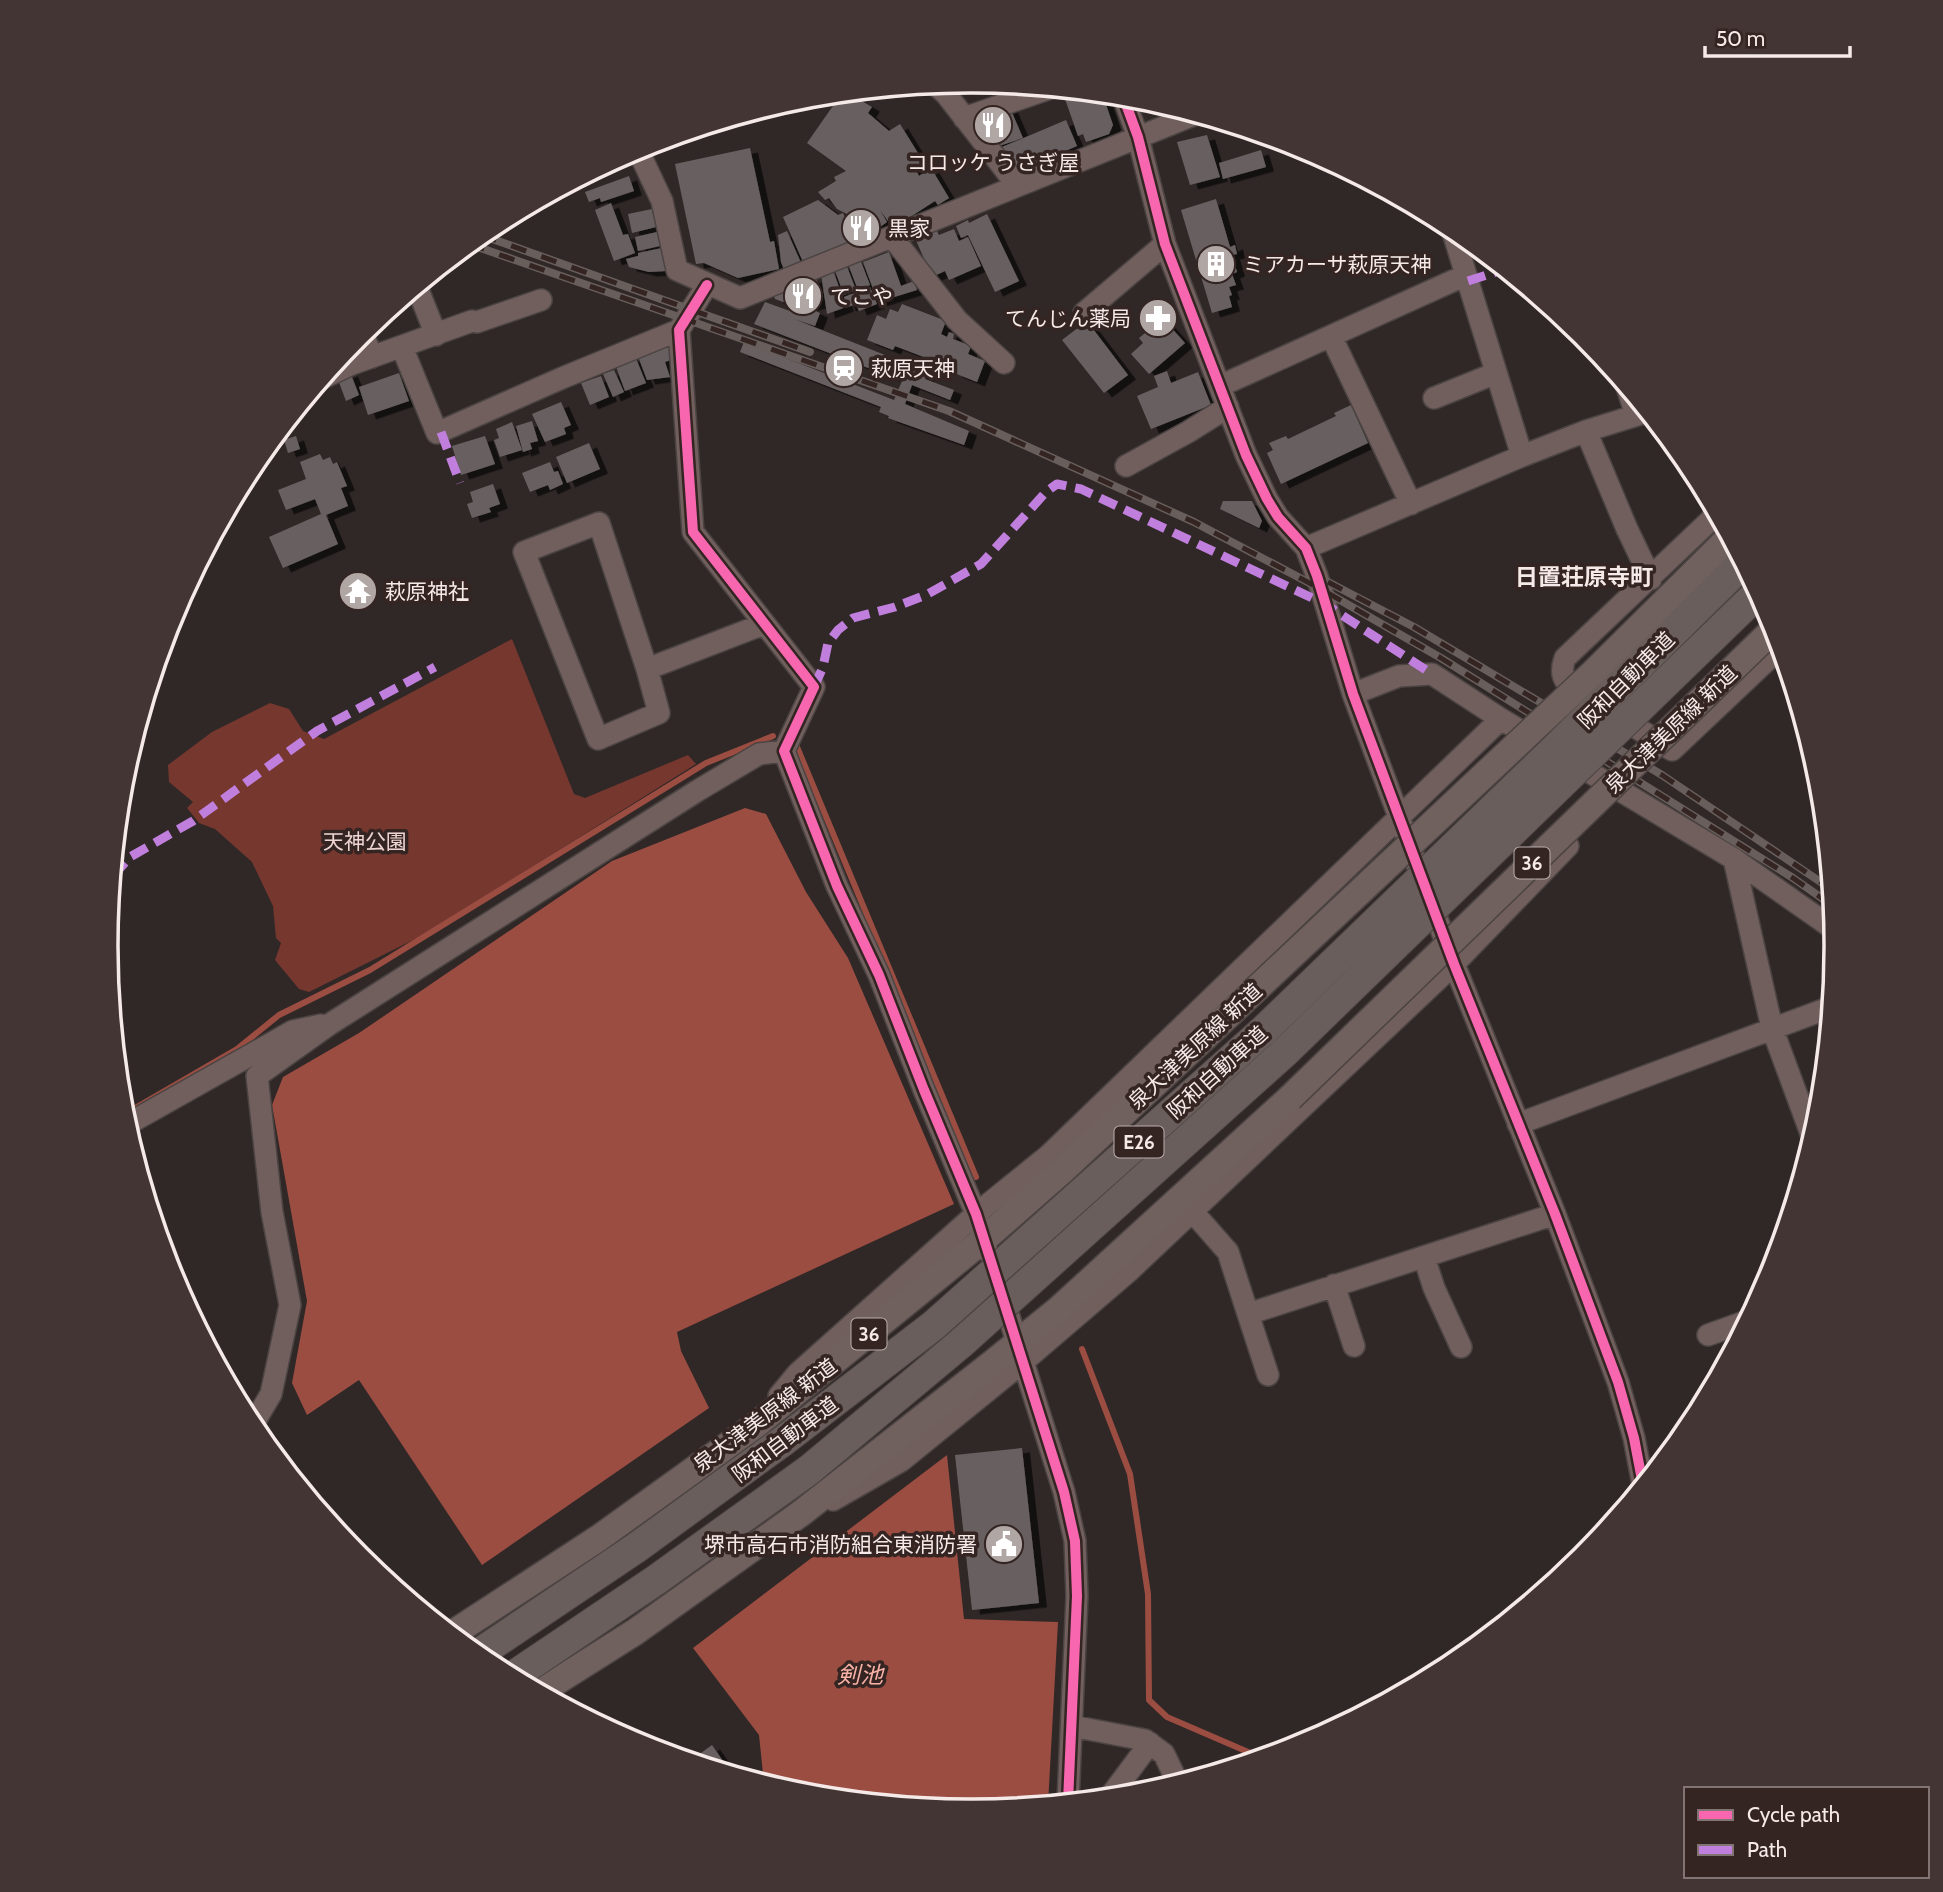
<svg xmlns="http://www.w3.org/2000/svg" width="1943" height="1892" font-family="Cabin,'Noto Sans JP',sans-serif">
	<defs>
		<filter id="shadow"><feDropShadow dx="8" dy="4.5" stdDeviation="0" flood-color="#0009"/></filter>
	</defs>
	<rect width="100%" height="100%" fill="#302827"/>
	<path fill="#76372f" d="M 512,639 L 574,794 L 585,798 L 688,755 L 696,764 L 427,933 L 309,992 L 299,989 L 275,960 L 281,943 L 276,938 L 273,906 L 252,862 L 215,829 L 199,823 L 187,808 L 193,802 L 169,782 L 168,765 L 212,732 L 270,703 L 289,709 L 303,731 L 324,739 Z"/>
	<path fill="#9b4d42" d="M 745,808 L 766,814 L 806,892 L 848,958 L 954,1204 L 677,1332 L 681,1351 L 709,1408 L 482,1565 L 359,1380 L 307,1415 L 292,1383 L 307,1301 L 272,1105 L 283,1077 L 359,1033 L 612,861 Z
		M 947,1455 L 964,1619 L 1058,1622 L 1048,1804 L 971,1811 L 802,1795 L 764,1783 L 759,1735 L 693,1648 Z"/>
	<g fill="none" stroke-linecap="round" stroke-linejoin="round">
		<path stroke="#9b4d42" stroke-width="6" d="M 797,747 L 976,1177
			M 123,1115 L 237,1049 L 279,1015 L 370,970 L 706,763 L 773,736
			M 1082,1349 L 1130,1474 L 1148,1594 L 1149,1700 L 1167,1717 L 1262,1758"/>
	</g>
	<path fill="#686160" filter="url(#shadow)" d="M 1078,91 L 1102,93 L 1113,125 L 1109,134 L 1086,142 L 1083,134 L 1078,136 L 1064,96 Z
		M 842,93 L 848,93 L 872,107 L 868,113 L 889,131 L 900,124 L 926,166 L 917,172 L 919,176 L 931,168 L 949,198 L 938,205 L 935,201 L 893,228 L 880,210 L 887,222 L 870,234 L 866,233 L 853,211 L 847,214 L 837,209 L 829,198 L 825,200 L 818,192 L 836,181 L 834,177 L 846,171 L 807,143 Z
		M 1010,108 L 1023,138 L 996,147 L 982,118 Z
		M 1066,120 L 1077,146 L 1021,170 L 1010,164 L 1002,147 Z
		M 1207,135 L 1220,177 L 1190,185 L 1177,142 Z
		M 750,148 L 770,242 L 774,241 L 779,269 L 738,278 L 704,263 L 696,264 L 675,164 Z
		M 1261,150 L 1266,167 L 1223,179 L 1219,163 Z
		M 629,176 L 634,191 L 601,202 L 600,198 L 589,202 L 585,192 Z
		M 1216,199 L 1230,247 L 1235,245 L 1237,254 L 1232,255 L 1237,272 L 1232,274 L 1236,285 L 1229,287 L 1232,295 L 1229,296 L 1232,307 L 1212,313 L 1181,210 Z
		M 818,200 L 838,215 L 843,213 L 856,242 L 804,264 L 783,217 Z
		M 611,203 L 623,235 L 628,234 L 635,253 L 614,261 L 595,210 Z
		M 652,209 L 656,227 L 632,233 L 628,214 Z
		M 987,214 L 1019,281 L 995,292 L 968,235 L 961,238 L 956,226 L 968,220 L 969,223 Z
		M 936,229 L 939,235 L 954,229 L 959,241 L 968,237 L 981,266 L 949,280 L 945,271 L 932,277 L 915,238 Z
		M 787,231 L 802,265 L 785,272 L 781,262 L 778,235 Z
		M 657,232 L 660,246 L 638,251 L 635,237 Z
		M 662,248 L 666,271 L 649,272 L 629,267 L 626,259 L 638,256 L 638,253 Z
		M 889,252 L 901,286 L 914,281 L 917,290 L 878,302 L 863,262 Z
		M 860,259 L 870,285 L 858,290 L 848,264 Z
		M 846,264 L 856,290 L 844,295 L 834,268 Z
		M 833,270 L 846,307 L 827,314 L 821,274 Z
		M 816,277 L 821,303 L 808,307 L 806,304 L 797,307 L 775,299 L 773,294 Z
		M 870,287 L 877,304 L 859,311 L 856,304 L 848,307 L 844,297 Z
		M 765,302 L 798,314 L 800,311 L 806,313 L 811,309 L 820,313 L 815,326 L 794,319 L 928,372 L 925,379 L 954,390 L 950,400 L 912,385 L 905,404 L 969,431 L 964,445 L 888,418 L 889,416 L 879,412 L 881,407 L 740,352 L 744,342 L 894,400 L 902,381 L 754,324 Z
		M 902,304 L 946,321 L 941,334 L 947,337 L 949,332 L 954,334 L 953,339 L 971,346 L 968,354 L 985,361 L 977,382 L 954,373 L 955,369 L 895,346 L 893,350 L 867,340 L 877,315 L 886,319 L 890,309 L 898,312 Z
		M 1087,321 L 1128,375 L 1104,393 L 1062,340 Z
		M 1167,323 L 1185,343 L 1149,374 L 1131,354 L 1143,343 L 1139,338 L 1150,329 L 1154,334 Z
		M 670,343 L 676,358 L 665,362 L 670,377 L 647,380 L 639,359 Z
		M 635,356 L 646,383 L 625,391 L 615,364 Z
		M 614,370 L 624,392 L 613,397 L 603,374 Z
		M 1167,371 L 1171,383 L 1198,372 L 1211,405 L 1151,429 L 1137,396 L 1158,387 L 1154,376 Z
		M 350,372 L 359,395 L 346,401 L 337,377 Z
		M 399,373 L 409,401 L 368,415 L 359,387 Z
		M 601,376 L 609,397 L 590,405 L 581,383 Z
		M 561,402 L 571,425 L 564,428 L 566,434 L 545,442 L 532,414 Z
		M 1351,405 L 1368,443 L 1281,484 L 1267,453 L 1273,450 L 1269,443 L 1286,436 L 1288,439 L 1336,416 L 1334,413 Z
		M 532,421 L 538,441 L 530,443 L 532,449 L 523,452 L 516,426 Z
		M 512,422 L 522,450 L 500,457 L 494,440 L 499,438 L 496,429 Z
		M 296,436 L 300,449 L 288,453 L 284,440 Z
		M 485,436 L 495,464 L 461,475 L 452,446 Z
		M 589,443 L 600,469 L 567,483 L 556,457 Z
		M 320,454 L 323,460 L 330,457 L 333,464 L 337,462 L 347,486 L 341,488 L 348,506 L 326,515 L 338,544 L 283,568 L 269,537 L 321,514 L 315,499 L 286,510 L 278,490 L 306,479 L 300,462 Z
		M 550,462 L 554,472 L 558,471 L 563,484 L 550,490 L 548,485 L 530,492 L 522,473 Z
		M 493,484 L 500,504 L 489,508 L 491,512 L 472,518 L 467,504 L 473,502 L 470,492 Z
		M 1223,501 L 1252,501 L 1262,521 L 1259,528 L 1220,509 Z
		M 1022,1448 L 1039,1603 L 972,1610 L 955,1455 Z
		M 712,1745 L 732,1774 L 690,1761 Z"/>
	<g fill="none" stroke-linecap="round" stroke-linejoin="round">
		<g stroke="#4b4443" stroke-width="24">
			<path id="minor" d="M 935,84 L 946,94 L 1017,185
				M 1123,96 L 1138,137 L 1165,244 L 1246,455 L 1267,499 L 1278,517 L 1306,548 L 1317,576 L 1353,694 L 1454,964 L 1555,1214 L 1618,1382 L 1634,1438 L 1643,1485
				M 964,118 L 1051,88
				M 637,148 L 662,201 L 677,270 L 740,298 L 1196,114
				M 1451,226 L 1466,275
				M 893,238 L 957,320 L 1004,363
				M 707,285 L 679,330 L 693,532 L 814,687 L 784,751 L 837,886 L 879,975 L 924,1090 L 976,1214 L 987,1251
				M 417,287 L 436,335
				M 1084,313 L 1165,244
				M 362,332 L 372,357
				M 1331,336 L 1411,504
				M 402,347 L 437,433 L 562,378 L 679,330
				M 325,377 L 352,364 L 472,321 L 477,322 L 541,300
				M 1220,386 L 1466,275 L 1522,456
				M 1627,387 L 1636,415
				M 1434,398 L 1496,373
				M 1586,431 L 1627,529 L 1651,579
				M 1126,466 L 1188,432 L 1228,407
				M 1306,548 L 1522,456 L 1586,431 L 1647,412
				M 647,669 L 599,523 L 524,552 L 598,739 L 659,713 L 647,669 L 764,624
				M 1353,694 L 1399,676 L 1432,674 L 1501,719 L 1734,859 L 1835,930
				M 1586,697 C 1569,686 1557,680 1565,658 L 1717,514
				M 1616,715 L 1672,750 L 1781,647
				M 1734,859 L 1772,1028 L 1813,1139
				M 1518,1124 L 1831,1007
				M 126,1125 L 293,1031 L 321,1025
				M 1192,1211 L 1228,1252 L 1248,1314 L 1555,1214
				M 1424,1257 L 1434,1288 L 1461,1347
				M 1334,1285 L 1354,1346
				M 1001,1291 L 1064,1492 L 1075,1541 L 1077,1596 L 1068,1802
				M 1248,1314 L 1268,1375
				M 1708,1335 L 1747,1321
				M 779,1396 L 798,1373 L 976,1214 L 1049,1155 L 1501,719
				M 252,1426 L 271,1394 L 290,1305 L 272,1212 L 257,1076 L 330,1024 L 697,791 L 759,754 L 784,751
				M 833,1500 L 901,1461 L 1023,1362 L 1128,1272 L 1454,964 L 1568,846
				M 1072,1726 L 1145,1740 L 1164,1754 L 1178,1783
				M 1109,1798 L 1150,1743"/>
		</g>
		<g stroke="#4b4443" stroke-width="29">
			<path id="major" d="M 452,1634 L 599,1538 L 756,1425 L 983,1240 L 1063,1170 L 1253,992
				M 540,1692 L 635,1632 L 800,1514 L 994,1362 L 1059,1309 L 1290,1098"/>
		</g>
		<use href="#minor" stroke="#715f5d" stroke-width="21"/>
		<use href="#major" stroke="#70605e" stroke-width="26"/>
		<g stroke="#685e5c" stroke-width="8">
			<path id="rail" d="M 481,235 L 810,352
				M 469,244 L 949,411 L 1194,522 L 1319,588 L 1441,658 L 1793,878 L 1833,906
				M 1328,582 L 1414,627 L 1662,775 L 1831,889"/>
		</g>
		<use href="#rail" stroke="#342523" stroke-width="5" stroke-dasharray="16" stroke-linecap="butt"/>
		<g stroke="#4b4443" stroke-width="29" stroke-linecap="butt">
			<path id="major-bridge" d="M 1253,992 L 1594,672 L 1730,537
				M 1290,1098 L 1775,628"/>
		</g>
		<g stroke="#4b4443" stroke-width="32" stroke-linecap="butt">
			<path id="highway-bridge" d="M 477,1655 L 636,1548 L 783,1441 L 934,1325 L 1263,1031 L 1554,750 L 1743,563
				M 512,1677 L 656,1580 L 809,1470 L 960,1344 L 1286,1051 L 1759,592"/>
		</g>
		<use href="#major-bridge" stroke="#70605e" stroke-width="26"/>
		<use href="#highway-bridge" stroke="#6a5e5c" stroke-width="30"/>
		<path stroke="#c07fdc" stroke-width="9" stroke-dasharray="18 9" stroke-linecap="butt" d="M 1468,281 L 1505,269
			M 441,432 L 460,483
			M 814,687 L 823,667 L 828,643 L 838,630 L 853,618 L 895,607 L 926,595 L 981,564 L 1046,492 L 1057,484 L 1081,489 L 1325,604 L 1432,674
			M 113,876 L 130,857 L 193,821 L 317,731 L 435,667"/>
		<g stroke="#342523" stroke-width="15">
			<path id="cycleway" d="M 1123,96 L 1138,137 L 1165,244 L 1246,455 L 1267,499 L 1278,517 L 1306,548 L 1317,576 L 1353,694 L 1454,964 L 1555,1214 L 1618,1382 L 1634,1438 L 1643,1485
				M 707,285 L 679,330 L 693,532 L 814,687 L 784,751 L 837,886 L 879,975 L 924,1090 L 976,1214 L 1064,1492 L 1075,1541 L 1077,1596 L 1068,1802"/>
		</g>
		<use href="#cycleway" stroke="#f766af" stroke-width="10"/>
	</g>
	<defs>
		<g id="restaurant-disc" transform="scale(2.0125)"><circle r="9.5" fill="#b0a6a4" stroke="#342523"/><path d="M-5-6h1v4h1v-4h1v4h1v-4h1v5L-1.5 .5V6h-2V.5L-5-1ZM5-6V6H3V1.5H1.5Q1.5-4 5-6Z" fill="#fff"/></g>
		<g id="building-disc" transform="scale(2.0125)"><circle r="9.5" fill="#b0a6a4" stroke="#342523"/><path d="M-4-6H4V6H1V3H-1V6H-4ZM-2.5-4.3h1.7v1.8h-1.7ZM.8-4.3h1.7v1.8H.8ZM-2.5-1h1.7V.8h-1.7ZM.8-1h1.7V.8H.8Z" fill="#fff"/></g>
		<g id="pharmacy-disc" transform="scale(2.0125)"><circle r="9.5" fill="#b0a6a4" stroke="#342523"/><path d="M-2-6h4v4h4v4h-4v4h-4v-4h-4v-4h4Z" fill="#fff"/></g>
		<g id="station-disc" transform="scale(2.0125)"><circle r="9.5" fill="#b0a6a4" stroke="#342523"/><path d="M-3-6H3Q5-6 5-4V2Q5 4 3 4L4.5 6H3L1.5 4h-3L-3 6H-4.5L-3 4Q-5 4-5 2V-4Q-5-6-3-6ZM-3.5-4v3h7v-3ZM-3.5 1v1.5H-2V1ZM2 1v1.5H3.5V1Z" fill="#fff"/></g>
		<g id="temple-disc" transform="scale(2.0125)"><circle r="9.5" fill="#b0a6a4" stroke="#342523"/><path d="M0-6L5-2H3V0L6.5 2.5H4V6H1.5V3h-3V6H-4V2.5H-6.5L-3 0V-2H-5Z" fill="#fff"/></g>
		<g id="civic-disc" transform="scale(2.0125)"><circle r="9.5" fill="#b0a6a4" stroke="#342523"/><path d="M-.6-6.5H3V-4.5H.6V-3L4-1V1h2V6H-6V1h2V-1L-.6-3ZM-1.2 2.5V6h2.4V2.5Z" fill="#fff"/></g>
	</defs>
	<g fill-rule="evenodd">
		<use href="#restaurant-disc" x="993" y="125"/>
		<use href="#restaurant-disc" x="861" y="228"/>
		<use href="#building-disc" x="1216" y="264"/>
		<use href="#restaurant-disc" x="803" y="296"/>
		<use href="#pharmacy-disc" x="1158" y="318"/>
		<use href="#station-disc" x="844" y="368"/>
		<use href="#temple-disc" x="358" y="591"/>
		<use href="#civic-disc" x="1004" y="1544"/>
	</g>
	<g text-anchor="middle" dominant-baseline="central" stroke-width="7" stroke-linejoin="round" paint-order="stroke">
		<g fill="#342523" stroke="#bbafad" stroke-width="2">
			<rect x="1514.5" y="847.5" width="35" height="31" rx="5"/>
			<rect x="1114.5" y="1126.5" width="49" height="31" rx="5"/>
			<rect x="851.5" y="1318.5" width="35" height="31" rx="5"/>
		</g>
		<g font-size="19" font-weight="bold" fill="#f5eae8">
			<text x="1532" y="863">36</text>
			<text x="1139" y="1142">E26</text>
			<text x="869" y="1334">36</text>
		</g>
		<g font-size="21" fill="#f5eae8" stroke="#342523" text-anchor="start">
			<text x="993" y="162" text-anchor="middle">コロッケ うさぎ屋</text>
			<text x="888" y="228">黒家</text>
			<text x="1243" y="264">ミアカーサ萩原天神</text>
			<text x="830" y="296">てこや</text>
			<text x="1131" y="318" text-anchor="end">てんじん薬局</text>
			<text x="871" y="368">萩原天神</text>
			<text x="385" y="591">萩原神社</text>
			<text x="977" y="1544" text-anchor="end">堺市高石市消防組合東消防署</text>
		</g>
		<g font-size="21" fill="#f5eae8" stroke="#342523">
			<text transform="translate(1626 680) rotate(-45)">阪和自動車道</text>
			<text transform="translate(1671 729) rotate(-44)">泉大津美原線 新道</text>
			<text transform="translate(1195 1046) rotate(-43)">泉大津美原線 新道</text>
			<text transform="translate(1217 1072) rotate(-42)">阪和自動車道</text>
			<text transform="translate(765 1415) rotate(-37)">泉大津美原線 新道</text>
			<text transform="translate(785 1439) rotate(-37)">阪和自動車道</text>
		</g>
		<g font-size="21" fill="#eed5d1" stroke="#342523">
			<text x="365" y="841">天神公園</text>
		</g>
		<g font-size="23" font-weight="bold" fill="#f5eae8" stroke="#342523">
			<text x="1584" y="577">日置荘原寺町</text>
		</g>
		<g font-size="23" font-style="italic" fill="#f9b1a5" stroke="#342523">
			<text x="860" y="1675">剣池</text>
		</g>
	</g>
	<path d="M0 0H1943V1892H0ZM118 946a853 853 0 1 1 1706 0a853 853 0 1 1-1706 0Z" fill="#433533" fill-rule="evenodd"/>
	<path fill="none" stroke="#f5eae8" stroke-width="3.5" d="M118 946a853 853 0 1 1 1706 0a853 853 0 1 1-1706 0Z"/>
	<rect x="1684" y="1787" width="245" height="91" fill="#342523" stroke="#817472" stroke-width="2"/>
	<rect x="1698" y="1810" width="35" height="10" fill="#f766af" stroke="#817472" stroke-width="2"/>
	<text x="1747" y="1822" font-size="21" fill="#f5eae8">Cycle path</text>
	<rect x="1698" y="1845" width="35" height="10" fill="#c07fdc" stroke="#817472" stroke-width="2"/>
	<text x="1747" y="1857" font-size="21" fill="#f5eae8">Path</text>
	<path d="M1705 46v10h145v-10" fill="none" stroke="#f5eae8" stroke-width="3.5"/>
	<text x="1716" y="46" font-size="21" fill="#f5eae8" stroke="#342523" stroke-width="5" paint-order="stroke">50 m</text>
</svg>
